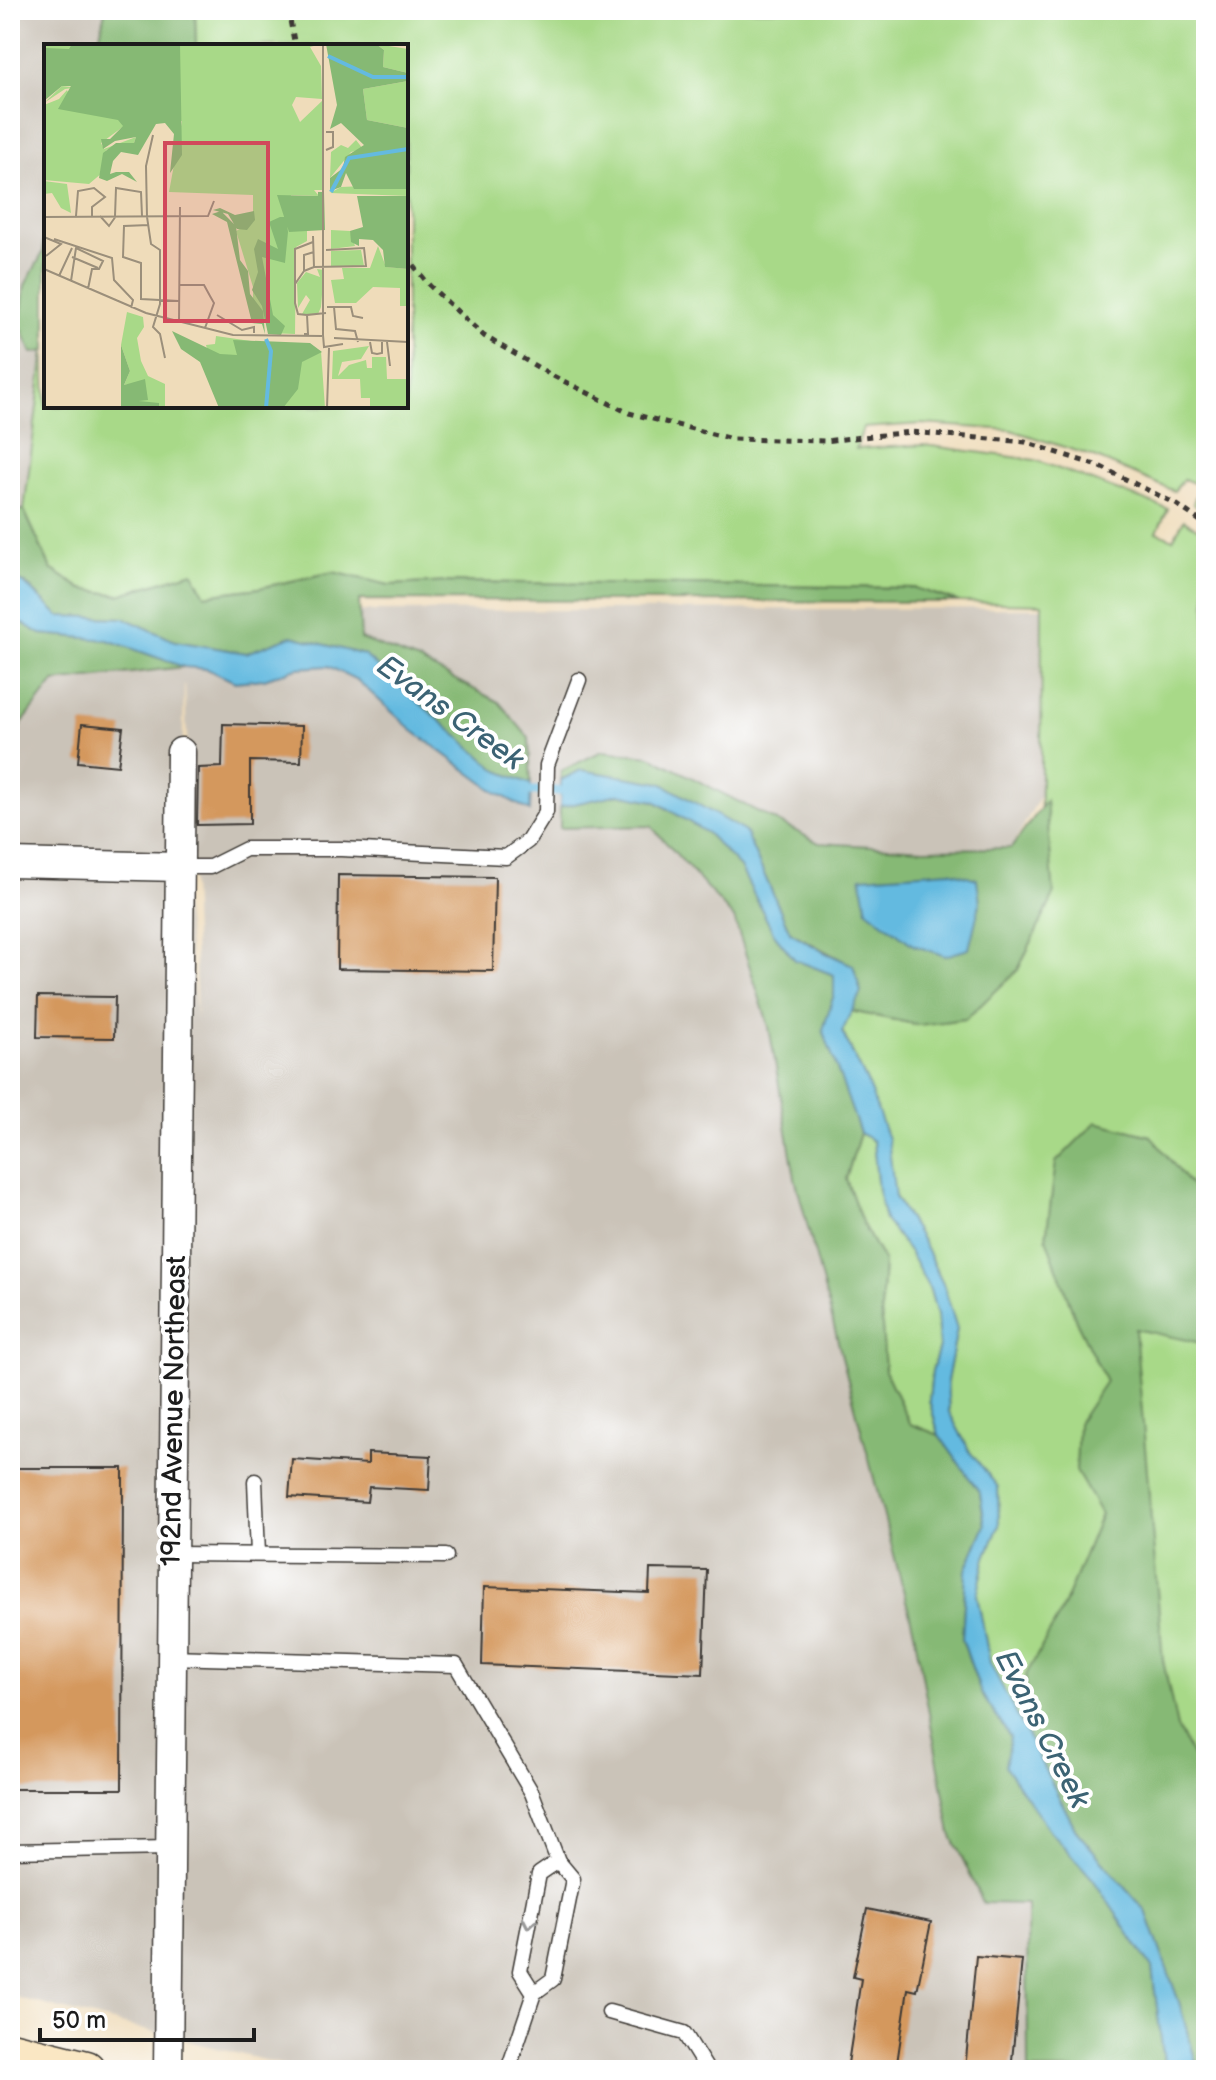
<svg xmlns="http://www.w3.org/2000/svg" width="1216" height="2080" font-family="'Balsamiq Sans',sans-serif">
	<rect width="100%" height="100%" fill="#fff"/>
	<filter id="ink" filterUnits="userSpaceOnUse"><feTurbulence type="fractalNoise" baseFrequency=".0125" numOctaves="2"/><feDisplacementMap in="SourceGraphic" scale="16" xChannelSelector="R" yChannelSelector="G"/><feConvolveMatrix kernelMatrix="1 2 1 2 8 2 1 2 1" color-interpolation-filters="sRGB"/></filter>
	<filter id="wash" filterUnits="userSpaceOnUse"><feTurbulence type="fractalNoise" baseFrequency=".006" numOctaves="4" result="noise"/><feDisplacementMap in="SourceGraphic" scale="32" xChannelSelector="R" yChannelSelector="G"/><feGaussianBlur stdDeviation="1.8" result="paint"/><feColorMatrix in="noise" values="0 0 0 0 0 0 0 0 0 0 0 0 0 0 0 0 0 1.4 0 .05"/><feComposite in="paint" operator="in"/></filter>
	<g filter="url(#wash)">
		<rect width="100%" height="100%" fill="#efdcba"/>
		<path fill="#cac3b8" fill-rule="evenodd" d="M 10,10 L 131,10 L 129,46 L 46,46 L 46,406 L 50,406 L 24,510 L 10,521 Z
			M 1041,608 L 1040,796 L 1011,848 L 924,849 L 819,843 L 650,756 L 561,771 L 560,827 L 651,826 L 734,917 L 769,1027 L 795,1178 L 914,1631 L 951,1834 L 1027,1904 L 1028,2070 L 303,2070 L 10,1996 L 10,739 L 54,682 L 184,667 L 182,612 ZM 184,686 L 185,686 L 197,1019 L 180,867 Z"/>
		<path fill="#a8d988" stroke="#627a52" stroke-width="2" d="M 195,10 L 1206,10 L 1206,514 L 1193,504 L 1199,485 L 1184,479 L 1174,491 L 1092,456 L 1011,430 L 922,424 L 863,428 L 856,449 L 924,445 L 1035,460 L 1168,509 L 1157,532 L 1173,539 L 1184,520 L 1206,534 L 1206,2070 L 1038,2070 L 1026,1675 L 1023,1728 L 990,1663 L 977,1595 L 986,1557 L 999,1526 L 998,1487 L 970,1452 L 949,1412 L 947,1381 L 957,1329 L 944,1286 L 922,1241 L 893,1193 L 867,1082 L 842,1031 L 850,1011 L 919,1025 L 1040,924 L 1042,604 L 960,602 L 915,588 L 451,582 L 389,585 L 333,572 L 259,588 L 205,595 L 119,595 L 82,589 L 51,569 L 24,510 L 44,351 L 46,406 L 406,406 L 406,46 L 196,46 Z
			M 860,1133 L 873,1141 L 878,1190 L 885,1220 L 910,1253 L 930,1290 L 937,1315 L 939,1347 L 932,1371 L 929,1400 L 939,1435 L 910,1424 L 885,1371 L 881,1311 L 884,1262 L 863,1225 L 846,1179 Z"/>
		<path fill="#86b974" stroke="#516a48" stroke-width="2" d="M 105,10 L 195,10 L 196,46 L 98,46 Z
			M 46,209 L 46,351 L 32,353 L 20,325 L 25,285 L 43,253 Z
			M 10,510 L 24,510 L 51,569 L 82,589 L 119,595 L 193,572 L 205,595 L 259,588 L 333,572 L 389,585 L 451,582 L 915,588 L 959,602 L 359,600 L 361,639 L 419,661 L 499,702 L 529,738 L 531,784 L 498,771 L 364,655 L 292,636 L 246,653 L 175,641 L 124,618 L 59,616 L 25,583 L 10,578 Z
			M 10,616 L 41,634 L 108,640 L 184,667 L 54,682 L 10,739 Z
			M 602,751 L 650,756 L 819,843 L 924,849 L 1011,848 L 1046,801 L 1054,895 L 1018,970 L 966,1019 L 919,1025 L 850,1011 L 861,992 L 853,966 L 790,932 L 745,832 L 661,783 L 581,770 L 561,780 L 561,771 Z
			M 619,794 L 654,801 L 707,833 L 740,867 L 774,934 L 795,960 L 834,975 L 834,994 L 824,1030 L 860,1133 L 846,1179 L 863,1225 L 884,1262 L 881,1311 L 885,1371 L 910,1424 L 939,1435 L 980,1493 L 985,1525 L 966,1570 L 962,1639 L 981,1693 L 1010,1737 L 1050,1831 L 1093,1879 L 1152,1968 L 1165,2070 L 1028,2070 L 1027,1904 L 983,1903 L 951,1834 L 914,1631 L 795,1178 L 769,1027 L 734,918 L 651,826 L 560,828 L 560,807 Z
			M 1096,1122 L 1151,1136 L 1198,1195 L 1206,1199 L 1206,1344 L 1135,1329 L 1163,1660 L 1177,1727 L 1201,1774 L 1206,1805 L 1206,2070 L 1198,2070 L 1179,2002 L 1146,1911 L 1077,1832 L 1023,1728 L 1026,1675 L 1060,1614 L 1101,1514 L 1076,1471 L 1078,1423 L 1106,1381 L 1077,1323 L 1046,1238 L 1056,1162 Z"/>
		<path fill="#64bae0" stroke="#406b7e" stroke-width="2" d="M 10,578 L 24,583 L 59,616 L 124,618 L 175,641 L 246,653 L 292,636 L 364,655 L 498,771 L 531,784 L 530,811 L 497,793 L 412,730 L 357,680 L 328,666 L 297,668 L 264,679 L 235,682 L 207,669 L 184,667 L 108,640 L 41,634 L 10,616 Z
			M 581,770 L 661,783 L 745,832 L 790,932 L 826,953 L 853,965 L 861,992 L 842,1032 L 867,1082 L 888,1139 L 895,1197 L 922,1241 L 944,1286 L 957,1329 L 947,1381 L 949,1412 L 970,1452 L 998,1487 L 999,1526 L 986,1557 L 977,1595 L 990,1663 L 1077,1832 L 1146,1911 L 1179,2002 L 1198,2070 L 1165,2070 L 1152,1968 L 1093,1879 L 1050,1831 L 1005,1766 L 1010,1737 L 981,1693 L 962,1639 L 966,1570 L 985,1525 L 980,1493 L 939,1435 L 929,1400 L 932,1371 L 939,1347 L 937,1315 L 930,1290 L 910,1253 L 885,1220 L 878,1190 L 873,1141 L 860,1133 L 823,1030 L 834,994 L 834,975 L 795,960 L 774,934 L 740,867 L 707,833 L 655,801 L 619,794 L 560,807 L 561,780 Z
			M 950,871 L 977,879 L 980,903 L 969,949 L 945,956 L 913,945 L 867,910 L 861,877 Z"/>
		<g fill="none" stroke-linecap="round" stroke-linejoin="round">
			<path stroke="#64bae0" stroke-width="9" d="M 519,791 L 572,791"/>
		</g>
		<g id="blocks">
			<path fill="#d4985d" d="M 82,724 L 123,728 L 118,766 L 78,762 Z
				M 223,724 L 302,726 L 301,762 L 250,761 L 250,824 L 197,825 L 198,768 L 222,767 Z
				M 338,875 L 495,877 L 493,971 L 337,969 Z
				M 38,996 L 115,997 L 114,1038 L 37,1037 Z
				M 368,1453 L 431,1456 L 429,1490 L 369,1487 L 367,1502 L 289,1497 L 292,1459 L 368,1464 Z
				M 10,1468 L 123,1468 L 122,1789 L 10,1789 Z
				M 650,1569 L 707,1570 L 703,1674 L 482,1665 L 484,1587 L 649,1593 Z
				M 867,1909 L 931,1922 L 917,1991 L 908,1989 L 896,2070 L 847,2070 L 861,1979 L 853,1977 Z
				M 976,1956 L 1022,1960 L 1011,2070 L 965,2070 Z"/>
		</g>
	</g>
	<g filter="url(#ink)">
		<use href="#blocks" fill-opacity="0" stroke="#3c3934" stroke-width="2"/>
		<g fill="none" stroke-linecap="round" stroke-linejoin="round">
			<g stroke="#3c3934" stroke-width="17">
				<path id="lane" d="M 180,867 L 210,867 L 246,849 L 341,849 L 506,857 L 528,841 L 546,812 L 547,765 L 579,680
					M 255,1481 L 258,1554
					M 173,1554 L 446,1556
					M 170,1657 L 456,1665 L 532,1793 L 558,1861 L 573,1879 L 553,1979 L 534,1993 L 508,2070
					M 10,1851 L 170,1848
					M 534,1993 L 520,1971 L 539,1874 L 558,1861
					M 609,2012 L 684,2033 L 707,2070"/>
			</g>
			<g stroke="#3c3934" stroke-width="31">
				<path id="street" d="M 10,863 L 180,867
					M 168,2070 L 181,752"/>
			</g>
			<g stroke="#3c3934" stroke-width="41">
				<path id="secondary" d="M 10,2051 L 86,2070"/>
			</g>
			<path stroke="#3c3934" stroke-width="5" stroke-dasharray="6 6" stroke-linecap="butt" d="M 288,10 L 295,46
				M 406,256 L 430,286 L 484,336 L 551,375 L 629,413 L 732,439 L 824,441 L 911,432 L 1025,442 L 1101,467 L 1176,504 L 1206,525"/>
			<use href="#lane" stroke="#fff" stroke-width="14"/>
			<use href="#street" stroke="#fff" stroke-width="28"/>
			<use href="#secondary" stroke="#fae7c3" stroke-width="38"/>
		</g>
		<defs><path id="oneway-chevron" d="M-2-3.5L2.5 0L-2 3.5" fill="none" stroke-width="1.6" stroke-linecap="round" stroke-linejoin="round" transform="scale(2)"/></defs>
		<use stroke="#999" href="#oneway-chevron" transform="translate(529 1923) rotate(101)"/>
	</g>
	<g text-anchor="middle" dominant-baseline="central" stroke-width="8" stroke-linejoin="round" paint-order="stroke">
		<g font-size="28" fill="#1c1c1c" stroke="#fff">
			<text transform="translate(174 1411) rotate(-89)">192nd Avenue Northeast</text>
		</g>
		<g font-size="30" font-style="italic" fill="#3c6374" stroke="#fff">
			<text transform="translate(450 713) rotate(36)">Evans Creek</text>
			<text transform="translate(1042 1729) rotate(63)">Evans Creek</text>
		</g>
	</g>
	<g transform="translate(44 44)">
		<rect width="364" height="364" fill="#efdcba"/>
		<path d="M 0,0 L 277,0 L 266,3 L 277,22 L 278,55 L 252,53 L 248,61 L 256,78 L 279,56 L 279,146 L 270,146 L 275,152 L 247,151 L 246,187 L 263,187 L 263,197 L 252,203 L 251,290 L 224,289 L 224,279 L 209,277 L 209,243 L 192,187 L 209,178 L 209,151 L 125,148 L 138,77 L 80,82 L 57,99 L 60,105 L 92,93 L 90,99 L 62,106 L 58,129 L 45,140 L 0,136 L 0,61 L 15,55 L 23,46 L 26,52 L 17,61 L 27,66 L 28,44 L 21,45 L 0,59 L 18,42 L 27,43 L 0,8 ZM 332,0 L 364,5 L 364,29 L 339,23 L 340,6 ZM 364,37 L 364,84 L 323,76 L 319,45 ZM 312,96 L 319,105 L 307,108 L 286,134 L 287,108 L 297,101 L 304,104 ZM 0,137 L 23,140 L 27,169 L 17,164 L 8,149 L 0,150 ZM 320,142 L 364,145 L 364,152 L 286,149 L 297,143 ZM 287,186 L 306,187 L 311,202 L 287,205 ZM 334,202 L 342,223 L 364,225 L 364,262 L 356,262 L 356,244 L 329,243 L 312,259 L 291,259 L 287,236 L 300,235 L 298,224 L 326,224 ZM 317,206 L 320,222 L 287,222 L 287,207 ZM 273,225 L 280,226 L 277,263 L 274,270 L 258,270 L 266,256 L 262,251 L 254,264 L 253,239 L 262,228 L 276,233 ZM 83,268 L 99,273 L 100,283 L 93,294 L 97,317 L 104,332 L 121,340 L 121,364 L 97,359 L 95,355 L 101,351 L 96,338 L 80,341 L 86,327 L 77,301 ZM 172,292 L 277,307 L 281,364 L 179,364 L 162,301 L 171,300 ZM 325,302 L 317,315 L 298,318 L 294,332 L 305,321 L 322,316 L 323,324 L 328,324 L 328,313 L 342,313 L 343,335 L 364,335 L 364,364 L 326,364 L 326,354 L 317,354 L 316,335 L 288,335 L 289,307 Z" fill="#a8d988"/>
		<path d="M 28,0 L 136,0 L 138,111 L 126,129 L 130,90 L 121,79 L 112,80 L 94,111 L 77,108 L 69,117 L 66,130 L 72,128 L 85,128 L 93,138 L 78,130 L 63,137 L 55,134 L 59,109 L 72,99 L 90,99 L 92,93 L 71,97 L 59,105 L 57,95 L 66,95 L 79,82 L 74,76 L 14,65 L 27,42 L 18,42 L 0,57 L 0,4 L 25,5 ZM 282,0 L 332,0 L 340,6 L 339,23 L 364,29 L 364,37 L 319,45 L 323,76 L 364,84 L 364,145 L 310,145 L 302,129 L 297,143 L 286,147 L 286,134 L 299,124 L 301,113 L 320,101 L 297,79 L 286,85 L 293,61 ZM 274,148 L 280,148 L 281,186 L 245,188 L 233,151 L 274,152 ZM 313,152 L 363,152 L 364,225 L 341,223 L 339,206 L 329,196 L 315,195 L 315,202 L 307,198 L 306,187 L 319,183 ZM 176,164 L 191,171 L 210,167 L 211,176 L 203,186 L 193,185 L 184,170 L 169,166 ZM 177,167 L 192,182 L 196,216 L 204,227 L 206,250 L 219,267 L 221,290 L 218,280 L 208,279 L 183,178 L 168,170 ZM 236,173 L 242,173 L 244,188 L 241,219 L 218,213 L 229,271 L 241,282 L 237,291 L 224,290 L 218,262 L 208,246 L 214,228 L 210,205 L 214,195 L 234,205 L 225,178 ZM 128,287 L 176,310 L 193,311 L 189,296 L 266,299 L 278,308 L 258,318 L 254,345 L 239,364 L 175,364 L 156,318 L 137,305 ZM 77,301 L 86,327 L 80,341 L 101,335 L 104,356 L 95,357 L 115,359 L 115,364 L 77,364 Z" fill="#86b974"/>
		<path fill="none" stroke="#64bae0" stroke-width="4" d="M 284,12 L 329,33 L 364,33M 287,148 L 305,114 L 364,105M 222,295 L 227,307 L 222,364"/>
		<path fill="none" stroke="#9b8f7b" stroke-width="2" d="M 279,0 L 279,291M 282,88 L 289,88 L 289,103 L 282,106M 109,91 L 102,122 L 103,173 L 107,200 L 116,206 L 116,260 L 109,283 L 116,290 L 121,314M 32,172 L 34,147 L 50,144 L 61,153 L 48,163 L 48,172M 56,172 L 65,182 L 72,172M 71,172 L 72,144 L 97,148 L 98,172M 0,173 L 164,172 L 170,157M 105,181 L 80,182 L 79,213 L 97,219 L 97,255 L 135,257M 269,192 L 270,223 L 322,222 L 320,204 L 282,206M 0,193 L 17,200 L 2,212M 10,195 L 68,214 L 70,236 L 89,256 L 87,264M 270,208 L 260,211 L 260,227 L 270,223M 28,213 L 54,224M 0,225 L 102,269 L 189,291 L 278,292M 260,227 L 251,240 L 251,259 L 254,270 L 263,271M 15,232 L 28,204M 27,237 L 32,204 L 59,217 L 55,225 L 48,225 L 44,245M 251,240 L 251,205 L 269,198M 135,241 L 160,241 L 166,252 L 170,259 L 161,284M 283,263 L 307,263 L 309,272 L 319,274M 290,263 L 292,285 L 311,287 L 314,298M 173,271 L 198,286 L 210,283 L 210,289M 135,277 L 136,163M 260,290 L 264,290 L 263,271 L 282,269M 279,291 L 280,303 L 299,300M 290,294 L 364,298M 326,298 L 328,309 L 333,310 L 338,309 L 338,298M 343,298 L 346,322M 283,364 L 285,304"/>
		<path fill="#d1495b" fill-opacity="0.15" stroke="#d1495b" stroke-width="4" d="M 121,99 L 224,99 L 224,277 L 121,277 Z"/>
		<rect width="364" height="364" fill="none" stroke="#1c1c1c" stroke-width="4"/>
	</g>
	<rect width="1216" height="2080" fill="none" stroke="#fff" stroke-width="40"/>
	<path d="M40 2028v12h214v-12" fill="none" stroke="#1c1c1c" stroke-width="4"/>
	<text x="52" y="2028" font-size="24" fill="#1c1c1c" stroke="#ffffff" stroke-width="6" paint-order="stroke">50 m</text>
</svg>
